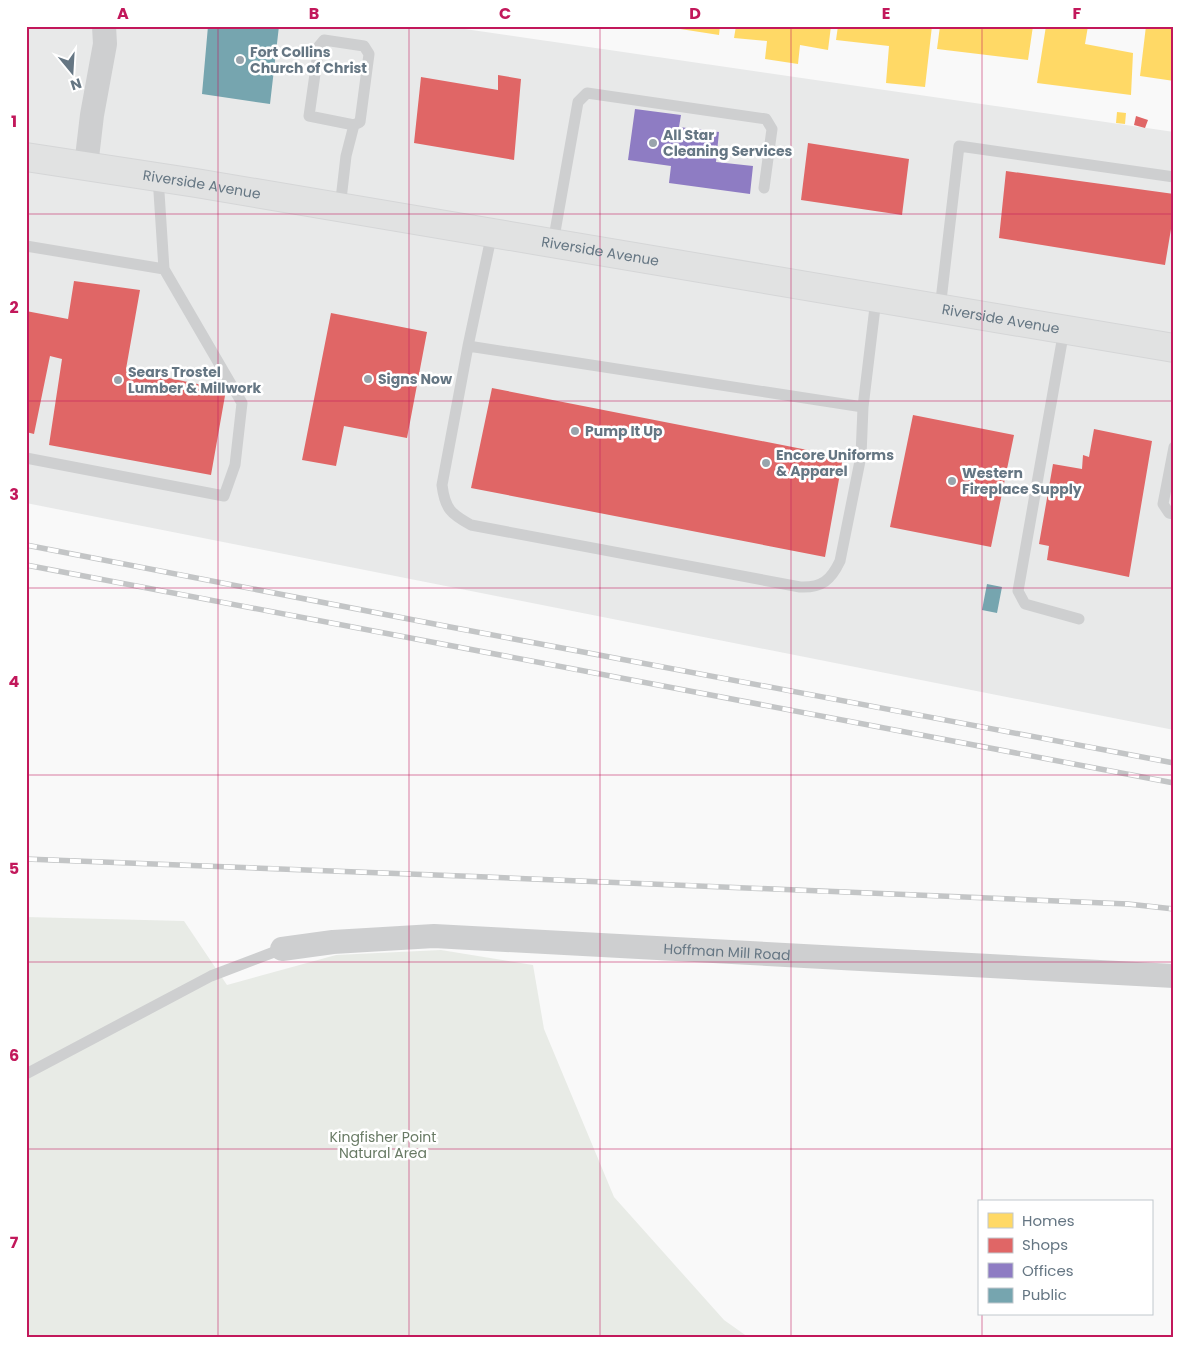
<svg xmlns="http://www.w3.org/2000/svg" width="1200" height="1363" font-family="Poppins,sans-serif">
	<rect width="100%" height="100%" fill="#f9f9f9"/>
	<path fill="#e8e9e9" d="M 26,26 L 444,26 L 1174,132 L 1174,730 L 26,503 Z"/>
	<path fill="#e8ebe6" d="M 26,917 L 184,921 L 227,985 L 336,955 L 441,950 L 533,965 L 544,1029 L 614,1197 L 724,1320 L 748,1337 L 26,1337 Z"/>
	<path fill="#ffd966" d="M 661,26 L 720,26 L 719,35 Z
		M 736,26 L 831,26 L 828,50 L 800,45 L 798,64 L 765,59 L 767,41 L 734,38 Z
		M 838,26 L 932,26 L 925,87 L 886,83 L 889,46 L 836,40 Z
		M 940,26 L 1033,26 L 1028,60 L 937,49 Z
		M 1046,26 L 1088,26 L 1085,44 L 1133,53 L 1131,95 L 1037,83 Z
		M 1146,26 L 1174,26 L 1174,81 L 1140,76 Z
		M 1117,112 L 1126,113 L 1125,124 L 1116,123 Z"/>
	<path fill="#e06666" d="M 498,75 L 521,79 L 514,160 L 414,143 L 421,77 L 498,90 Z
		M 1136,116 L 1148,120 L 1145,128 L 1134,125 Z
		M 808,143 L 909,159 L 902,215 L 801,200 Z
		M 1006,171 L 1174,194 L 1174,211 L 1165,265 L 999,238 Z
		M 74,281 L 140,290 L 126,369 L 226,390 L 211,475 L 49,445 L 62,359 L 50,356 L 34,434 L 26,432 L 26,311 L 68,319 Z
		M 331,313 L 427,332 L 407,438 L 344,426 L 336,466 L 302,460 Z
		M 492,388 L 843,457 L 825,557 L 471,488 Z
		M 913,415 L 1014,435 L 991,547 L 890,527 Z
		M 1094,429 L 1152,441 L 1129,577 L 1047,560 L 1049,546 L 1039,544 L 1053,464 L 1082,469 L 1083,455 L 1089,457 Z"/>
	<path fill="#8e7cc3" d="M 635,109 L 681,115 L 679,127 L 719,132 L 716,162 L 753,166 L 750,194 L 669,183 L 671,166 L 628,160 Z"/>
	<path fill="#76a5af" d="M 208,26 L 279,26 L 270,104 L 202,94 Z
		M 987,584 L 1002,587 L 997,613 L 982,610 Z"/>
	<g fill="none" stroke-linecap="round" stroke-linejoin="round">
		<g stroke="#d5d6d7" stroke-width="30">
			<g id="secondary">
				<path id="s2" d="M 26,157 L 196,183 L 1174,348"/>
			</g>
		</g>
		<path stroke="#cecfd0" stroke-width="11" d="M 340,208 L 346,156 L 354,125 L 309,116 L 319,46 L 324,40 L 364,46 L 369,54 L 360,122 L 354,125
			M 492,233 L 468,346 L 863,407 L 876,299
			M 553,243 L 578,102 L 587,93 L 766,119 L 772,129 L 764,188
			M 26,246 L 164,269
			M 940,309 L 959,146 L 1174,177
			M 1064,330 L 1018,591 L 1025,604 L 1079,619
			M 468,346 L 442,485 C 445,509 451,514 471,525 L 800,587 C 822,588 831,580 840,561 L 861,456 L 863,407
			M 1174,447 L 1163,504 L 1169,513 L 1174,514
			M 26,458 L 224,496 L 235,465 L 242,403 L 164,269 L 158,177
			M 26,1074 L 211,976 L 282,949"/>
		<g stroke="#cecfd0" stroke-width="24">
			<path d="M 86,166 L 92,115 L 105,44 L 104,26"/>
			<path id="s1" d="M 282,949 L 333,942 L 434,936 L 1174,976"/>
		</g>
		<use href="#secondary" stroke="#e1e2e2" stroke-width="28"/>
		<g stroke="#c3c5c6" stroke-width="5.5">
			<path id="rail" d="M 26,545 L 445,626 L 1174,763
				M 26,565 L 1174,783
				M 26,859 L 487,877 L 1128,904 L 1174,909"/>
		</g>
		<use href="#rail" stroke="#fff" stroke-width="4" stroke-dasharray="11" stroke-linecap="butt"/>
	</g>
	<path fill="none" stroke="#c2185b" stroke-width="1" stroke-opacity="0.55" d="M 218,26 L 218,1337M 409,26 L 409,1337M 600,26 L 600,1337M 791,26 L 791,1337M 982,26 L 982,1202M 26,214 L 1174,214M 26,401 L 1174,401M 26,588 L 1174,588M 26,775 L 1174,775M 26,962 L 1174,962M 26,1149 L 1174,1149M 982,1314 L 982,1337"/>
	<g fill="#99a4ac" stroke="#fff" stroke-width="2">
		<circle cx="240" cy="60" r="5"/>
		<circle cx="653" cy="143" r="5"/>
		<circle cx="368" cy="379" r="5"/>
		<circle cx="118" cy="380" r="5"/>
		<circle cx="575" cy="431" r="5"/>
		<circle cx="766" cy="463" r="5"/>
		<circle cx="952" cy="481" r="5"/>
	</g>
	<g text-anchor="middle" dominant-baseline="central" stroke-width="5" stroke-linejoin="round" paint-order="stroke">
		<g font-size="14" font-weight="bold" fill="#657683" stroke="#fff" text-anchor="start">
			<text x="250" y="52">Fort Collins<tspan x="250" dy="16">Church of Christ</tspan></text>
			<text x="663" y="135">All Star<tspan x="663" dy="16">Cleaning Services</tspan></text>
			<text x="128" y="372">Sears Trostel<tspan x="128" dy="16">Lumber &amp; Millwork</tspan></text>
			<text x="378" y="379">Signs Now</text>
			<text x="585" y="431">Pump It Up</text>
			<text x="776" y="455">Encore Uniforms<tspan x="776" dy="16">&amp; Apparel</tspan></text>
			<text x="962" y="473">Western<tspan x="962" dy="16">Fireplace Supply</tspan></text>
		</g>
		<g font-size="14" fill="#657683" stroke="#fff">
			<text stroke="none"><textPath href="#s2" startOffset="178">Riverside Avenue</textPath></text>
			<text stroke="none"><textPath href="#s2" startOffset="582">Riverside Avenue</textPath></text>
			<text stroke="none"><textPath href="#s2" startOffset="988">Riverside Avenue</textPath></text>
			<text stroke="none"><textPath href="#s1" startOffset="446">Hoffman Mill Road</textPath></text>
		</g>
		<g font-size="14" fill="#687a64" stroke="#fff">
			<text x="383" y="1137">Kingfisher Point<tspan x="383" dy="16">Natural Area</tspan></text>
		</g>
	</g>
	<rect width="1200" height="1363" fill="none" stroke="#ffffff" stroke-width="55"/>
	<rect x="978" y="1200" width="175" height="115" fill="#ffffff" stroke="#c1c8cd"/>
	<rect x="988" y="1213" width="25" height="15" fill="#ffd966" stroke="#c1c8cd"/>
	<text x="1022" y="1226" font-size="15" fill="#657683">Homes</text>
	<rect x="988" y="1238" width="25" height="15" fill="#e06666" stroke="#c1c8cd"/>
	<text x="1022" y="1250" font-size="15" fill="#657683">Shops</text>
	<rect x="988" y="1263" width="25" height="15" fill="#8e7cc3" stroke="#c1c8cd"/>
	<text x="1022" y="1276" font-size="15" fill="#657683">Offices</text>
	<rect x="988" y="1288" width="25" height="15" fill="#76a5af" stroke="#c1c8cd"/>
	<text x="1022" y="1300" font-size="15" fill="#657683">Public</text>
	<g transform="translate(72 72) rotate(162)" stroke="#ffffff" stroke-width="4" paint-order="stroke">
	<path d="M0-4L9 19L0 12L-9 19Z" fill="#657683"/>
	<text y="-8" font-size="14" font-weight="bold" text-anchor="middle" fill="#657683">N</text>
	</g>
	<rect x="28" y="28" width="1144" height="1308" fill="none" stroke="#c2185b" stroke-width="2"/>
	<g font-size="16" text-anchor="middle" font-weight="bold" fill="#c2185b">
		<text x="123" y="19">A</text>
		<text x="314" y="19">B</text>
		<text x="505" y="19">C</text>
		<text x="695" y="19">D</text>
		<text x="886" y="19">E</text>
		<text x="1077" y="19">F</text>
		<text x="14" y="127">1</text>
		<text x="14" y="313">2</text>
		<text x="14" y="500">3</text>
		<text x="14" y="687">4</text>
		<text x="14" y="874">5</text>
		<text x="14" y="1061">6</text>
		<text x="14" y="1248">7</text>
	</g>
</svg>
